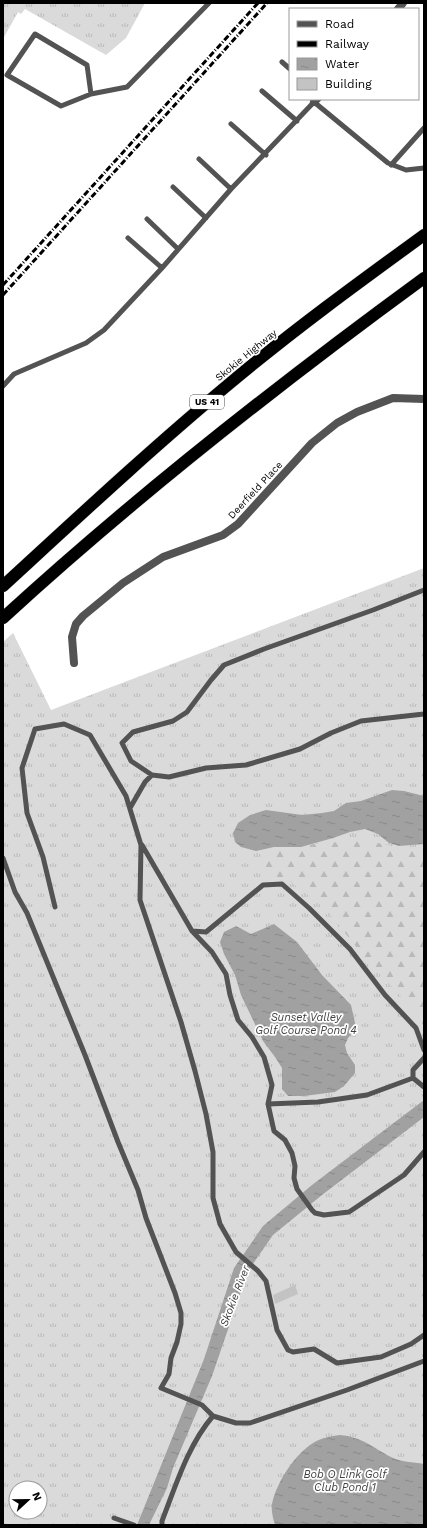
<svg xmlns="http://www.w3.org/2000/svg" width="427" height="1528" font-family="'Work Sans',sans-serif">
	<defs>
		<pattern id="grass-tufts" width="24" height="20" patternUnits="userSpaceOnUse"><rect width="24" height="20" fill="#dadada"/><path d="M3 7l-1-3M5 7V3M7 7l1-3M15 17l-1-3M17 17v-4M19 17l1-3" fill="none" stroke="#b9b9b9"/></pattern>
		<pattern id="forest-firs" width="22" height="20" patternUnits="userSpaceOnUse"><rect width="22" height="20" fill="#dadada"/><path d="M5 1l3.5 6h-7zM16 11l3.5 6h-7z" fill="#b9b9b9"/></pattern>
		<pattern id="water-ripples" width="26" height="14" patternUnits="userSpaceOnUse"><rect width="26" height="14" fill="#a1a1a1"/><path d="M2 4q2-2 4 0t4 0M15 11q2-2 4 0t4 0" fill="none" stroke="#898989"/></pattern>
	</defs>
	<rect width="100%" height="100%" fill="#fff"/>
	<path fill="url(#grass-tufts)" fill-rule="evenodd" d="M 3,3 L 145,3 L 126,38 L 106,55 L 25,9 L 21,14 L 18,12 L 3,39 Z
		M 424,568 L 424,1525 L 3,1525 L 3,642 L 13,633 L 51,710 ZM 16,1488 L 40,1488 L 40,1512 L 16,1512 Z"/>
	<path fill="url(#forest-firs)" d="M 369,841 L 424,853 L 424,1026 L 399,994 L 365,958 L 326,909 L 287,879 L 260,873 L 251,865 L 264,855 L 281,847 L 339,842 Z"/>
	<path fill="url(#water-ripples)" d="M 392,790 L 404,791 L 424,796 L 424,844 L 399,846 L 389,843 L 378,834 L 365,829 L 350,832 L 333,838 L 301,847 L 274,847 L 256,851 L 241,847 L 235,842 L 233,833 L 238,823 L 250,815 L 266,810 L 302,815 L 322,813 L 334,811 L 346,803 L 361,801 Z
		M 274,924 L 297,942 L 322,975 L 351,1005 L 355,1023 L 354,1031 L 348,1038 L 345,1045 L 347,1053 L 355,1065 L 355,1073 L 344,1086 L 335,1092 L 304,1096 L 288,1096 L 282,1089 L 282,1068 L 275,1057 L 263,1041 L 241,995 L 235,975 L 224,954 L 220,942 L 224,932 L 236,926 L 251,934 Z
		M 424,1100 L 424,1117 L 322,1195 L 273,1235 L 248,1271 L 212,1376 L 173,1468 L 167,1488 L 149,1525 L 137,1525 L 204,1359 L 234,1268 L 263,1226 L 312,1185 Z
		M 340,1435 C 362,1437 372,1447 391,1457 C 401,1462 413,1462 424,1464 L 424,1525 L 275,1525 C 273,1519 271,1510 272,1504 C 276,1483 295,1454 313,1443 C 321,1438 331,1436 340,1435 Z"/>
	<path fill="#c3c3c3" d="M 295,1285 L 298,1294 L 275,1304 L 273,1295 Z"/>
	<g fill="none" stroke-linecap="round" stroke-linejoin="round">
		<g stroke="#dbdbdb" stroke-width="13">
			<path id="motorway" d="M 3,586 C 77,518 151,449 229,384 C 292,331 358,283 424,235
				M 3,618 C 136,496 279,384 424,278"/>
		</g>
		<path stroke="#535353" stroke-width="5" d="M 282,62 L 290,69
			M 262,91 L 297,121
			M 91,94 L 87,65 L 35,34 L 7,75 L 61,106 L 91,94 L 127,87 L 209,3
			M 231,124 L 266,155
			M 199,159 L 231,189
			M 391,165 L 424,128
			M 173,187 L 206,218
			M 147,219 L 178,249
			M 128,238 L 162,268
			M 3,386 L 14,374 L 86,343 L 104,330 L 162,268 L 231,189 L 314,102 L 388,163 L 406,170 L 424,168
			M 424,590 L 373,610 L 264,649 L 224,665 L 211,680 L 187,712 L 173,721 L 133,732 L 122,743 L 131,761 L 152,775 L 169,777 L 206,768 L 246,765 L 300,749 L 331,733 L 361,721 L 424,714
			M 130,808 L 145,782 L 152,775
			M 142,845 L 192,931 L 212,952 L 226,974 L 230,995 L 238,1020 L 252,1037 L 264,1057 L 272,1085 L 268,1104 L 274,1131 L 285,1140 L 292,1153 L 295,1166 L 294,1178 L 297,1189 L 312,1210 L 315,1213 L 324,1215 L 349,1212 L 404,1175 L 424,1152
			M 3,858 L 15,892 L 27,913 L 85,1055 L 118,1142 L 138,1190 L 146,1218 L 175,1293 L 181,1313 L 181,1324 L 177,1342 L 171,1358 L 169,1374 L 161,1388 L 202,1405 L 213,1416 L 236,1423 L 250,1423 L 347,1390 L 424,1361
			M 55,907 L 43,857 L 27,813 L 22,768 L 35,729 L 64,724 L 90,735 L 126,796 L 141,845 L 140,900 L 181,1022 L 195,1071 L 206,1114 L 213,1152 L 213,1198 L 220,1224 L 236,1252 L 258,1271 L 266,1281 L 277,1330 L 288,1350 L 293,1352 L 314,1349 L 337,1363 L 381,1357 L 411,1344 L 424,1335
			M 192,931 L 206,932 L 263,885 L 282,884 L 309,908 L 350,949 L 385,995 L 416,1028 L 424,1050
			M 424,1058 L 413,1070 L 413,1078 L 424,1087
			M 268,1104 L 318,1102 L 367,1095 L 413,1078
			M 114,1518 L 134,1525
			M 162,1525 L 162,1521 C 176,1485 188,1445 213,1416"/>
		<path stroke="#535353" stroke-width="8" d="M 398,9 L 403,3
			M 314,102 L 317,99
			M 74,663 L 72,637 L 76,624 L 83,616 L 123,583 L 163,557 L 223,535 L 238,524 L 312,443 L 337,423 L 357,412 L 393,398 L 424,399"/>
		<use href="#motorway" stroke="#000" stroke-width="12"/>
		<path stroke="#000" stroke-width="3" stroke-dasharray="6 2 1 2" stroke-linecap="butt" d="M 3,285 L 258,3
			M 3,295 L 267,3"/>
	</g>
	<g text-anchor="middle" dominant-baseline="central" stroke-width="3.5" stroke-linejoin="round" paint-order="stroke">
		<rect fill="#fff" stroke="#4c4c4c" stroke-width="1" x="190" y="395" width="34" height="14" rx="3"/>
		<g font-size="9" font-weight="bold" fill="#000">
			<text x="207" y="402">US 41</text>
		</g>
		<g font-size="10" fill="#000" stroke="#fff">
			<text transform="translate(246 355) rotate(-39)">Skokie Highway</text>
			<text transform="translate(255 490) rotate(-47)">Deerfield Place</text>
		</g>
		<g font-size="11" font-style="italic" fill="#424242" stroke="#fff">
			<text x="306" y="1017">Sunset Valley<tspan x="306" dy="13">Golf Course Pond 4</tspan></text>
			<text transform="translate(235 1296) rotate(-69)">Skokie River</text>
			<text x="345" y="1474">Bob O Link Golf<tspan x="345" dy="13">Club Pond 1</tspan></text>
		</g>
	</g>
	<rect width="427" height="1528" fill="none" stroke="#000000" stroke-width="8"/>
	<rect x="289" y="8" width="130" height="92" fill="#ffffff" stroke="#999999"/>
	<rect x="297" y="21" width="20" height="6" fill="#535353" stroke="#999999"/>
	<text x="325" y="28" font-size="12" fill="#000000">Road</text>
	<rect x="297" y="41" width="20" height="6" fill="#000000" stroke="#999999"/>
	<text x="325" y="48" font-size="12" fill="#000000">Railway</text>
	<rect x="297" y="58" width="20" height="12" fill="url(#water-ripples)" stroke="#999999"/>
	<text x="325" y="68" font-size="12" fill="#000000">Water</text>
	<rect x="297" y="78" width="20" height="12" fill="#c3c3c3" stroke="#999999"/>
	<text x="325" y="88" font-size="12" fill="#000000">Building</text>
	<g transform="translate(28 1500) rotate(68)"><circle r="19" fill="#ffffff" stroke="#999999"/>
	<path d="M0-3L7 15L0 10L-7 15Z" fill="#000000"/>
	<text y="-6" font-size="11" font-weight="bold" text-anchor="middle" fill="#000000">N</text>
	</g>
</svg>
